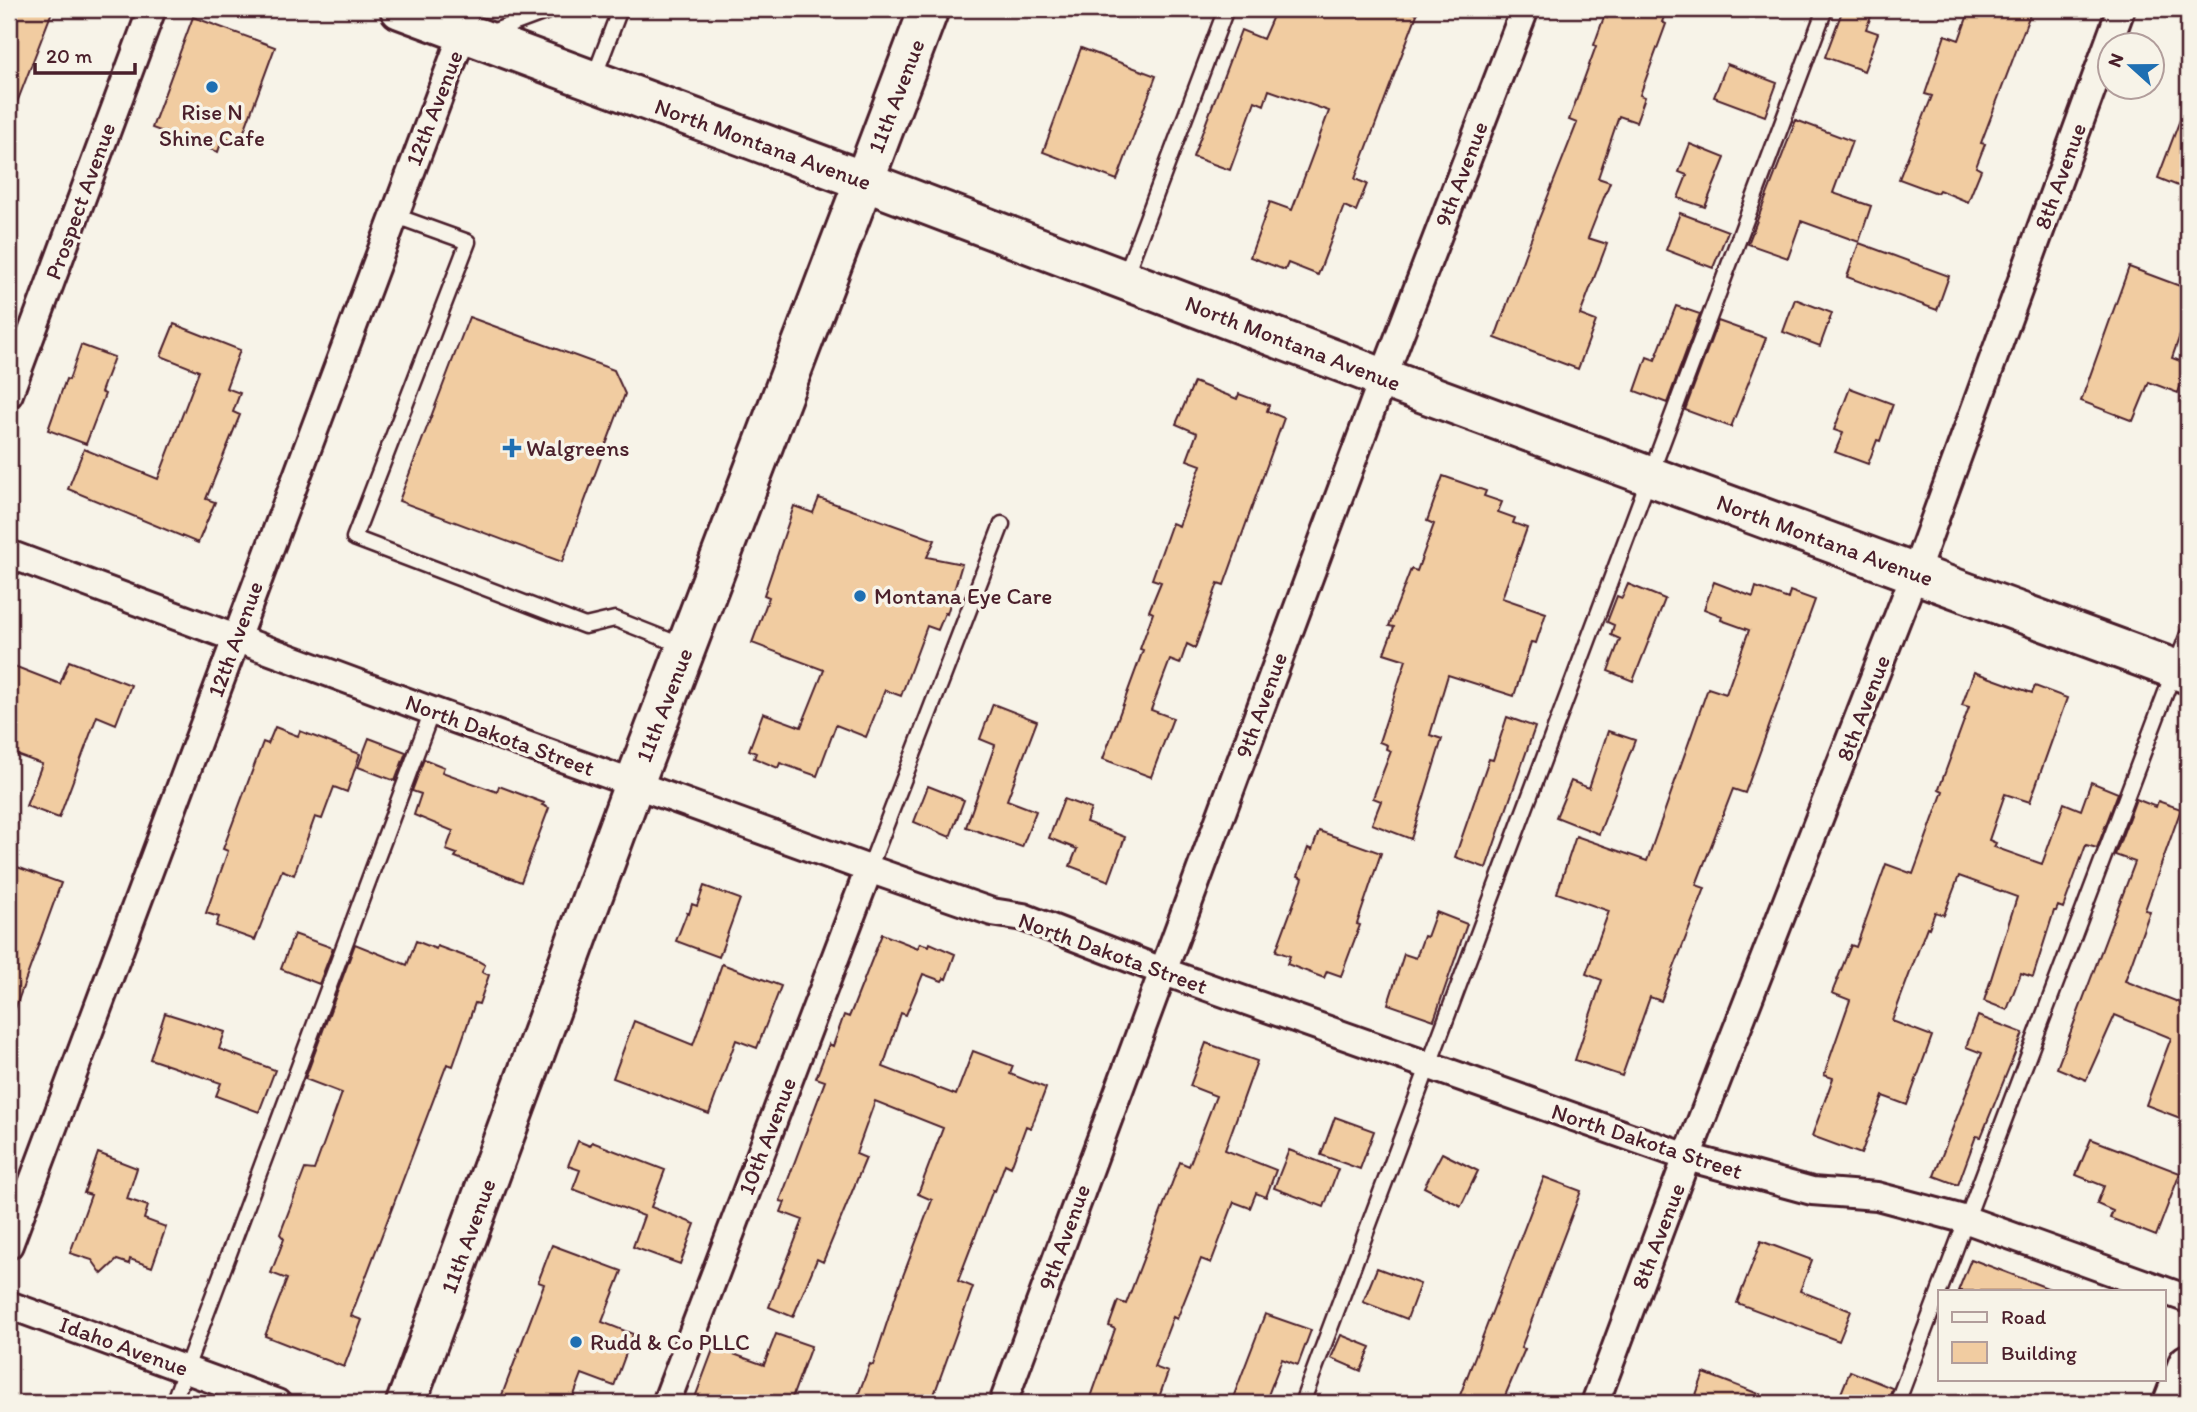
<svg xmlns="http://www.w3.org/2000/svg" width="2197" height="1412" font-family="Itim,sans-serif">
	<rect width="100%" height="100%" fill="#f7f3e8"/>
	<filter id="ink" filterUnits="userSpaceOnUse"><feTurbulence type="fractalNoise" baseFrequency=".0143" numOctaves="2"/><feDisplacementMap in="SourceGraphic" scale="14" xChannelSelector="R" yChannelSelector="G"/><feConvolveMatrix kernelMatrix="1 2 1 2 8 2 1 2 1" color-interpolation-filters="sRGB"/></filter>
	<g filter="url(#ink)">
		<path fill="#f1cca1" stroke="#4a1f2b" stroke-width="2" d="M 9,9 L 53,9 L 11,118 L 9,118 Z
			M 1276,9 L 1402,9 L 1417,14 L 1355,179 L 1367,184 L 1356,211 L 1344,206 L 1318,275 L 1288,263 L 1285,270 L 1250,257 L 1270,202 L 1292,210 L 1329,111 L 1269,90 L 1264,105 L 1255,101 L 1230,170 L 1193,157 L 1241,30 L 1263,39 Z
			M 1610,9 L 1667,9 L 1662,22 L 1666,24 L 1640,95 L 1645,97 L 1636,122 L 1619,116 L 1598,178 L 1610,182 L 1588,238 L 1607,244 L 1580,315 L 1596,321 L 1578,369 L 1495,338 L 1525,254 L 1577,123 L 1569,120 L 1596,46 L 1594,45 L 1604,17 L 1607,18 Z
			M 1843,9 L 1874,9 L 1866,29 L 1878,33 L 1864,71 L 1825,57 Z
			M 1970,9 L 2032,9 L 1981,143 L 1985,144 L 1976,167 L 1981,170 L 1968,202 L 1939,190 L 1937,193 L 1899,179 L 1932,96 L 1925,94 L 1945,35 L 1959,40 Z
			M 193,17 L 275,47 L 243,134 L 237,132 L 233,141 L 223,137 L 218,152 L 152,128 Z
			M 1081,48 L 1156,76 L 1117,180 L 1043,152 Z
			M 1727,64 L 1777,83 L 1765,116 L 1714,97 Z
			M 2186,104 L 2188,105 L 2188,190 L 2158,178 Z
			M 1796,120 L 1852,141 L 1833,193 L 1871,206 L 1859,242 L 1801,221 L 1788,258 L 1748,244 Z
			M 1690,144 L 1725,158 L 1705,207 L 1678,198 L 1687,175 L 1679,172 Z
			M 1680,213 L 1728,231 L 1713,268 L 1666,250 Z
			M 1859,243 L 1949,276 L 1937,310 L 1847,277 Z
			M 2129,267 L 2188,289 L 2188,312 L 2172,358 L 2188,364 L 2178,393 L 2149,382 L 2133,421 L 2081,401 Z
			M 1795,299 L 1832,313 L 1820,346 L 1783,332 Z
			M 1676,306 L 1700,314 L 1667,403 L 1635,391 L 1647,357 L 1655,360 Z
			M 469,317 L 614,370 L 625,394 L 562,562 L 399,501 Z
			M 1718,321 L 1766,338 L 1731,427 L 1685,410 Z
			M 174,324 L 240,350 L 226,388 L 240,393 L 233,412 L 240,415 L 206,499 L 215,502 L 198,543 L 68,489 L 84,449 L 158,479 L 199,371 L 161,356 Z
			M 81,345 L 114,357 L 101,392 L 105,394 L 86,444 L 48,430 L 66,379 L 69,380 Z
			M 1194,382 L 1237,399 L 1239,394 L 1269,405 L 1267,411 L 1284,418 L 1224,585 L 1218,583 L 1195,648 L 1187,644 L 1180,664 L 1170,660 L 1151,710 L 1173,718 L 1151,777 L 1103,759 L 1143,650 L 1140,649 L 1153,613 L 1149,611 L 1161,582 L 1152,579 L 1172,523 L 1179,526 L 1201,465 L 1187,460 L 1197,433 L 1176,424 Z
			M 1850,388 L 1893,404 L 1880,441 L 1877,440 L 1868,464 L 1835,452 L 1843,433 L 1834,430 Z
			M 1443,476 L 1486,491 L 1484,496 L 1502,502 L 1498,512 L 1515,518 L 1513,523 L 1527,528 L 1502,598 L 1546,613 L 1536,643 L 1531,642 L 1514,696 L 1448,675 L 1430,735 L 1442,739 L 1411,839 L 1372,824 L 1381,801 L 1373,798 L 1391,751 L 1386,749 L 1387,745 L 1379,742 L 1406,660 L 1384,653 L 1394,627 L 1389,626 L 1411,569 L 1417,571 L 1434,524 L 1427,521 Z
			M 819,498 L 935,540 L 927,557 L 962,564 L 947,614 L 945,613 L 938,630 L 927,626 L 901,696 L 885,690 L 866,737 L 836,725 L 817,776 L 780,763 L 778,768 L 754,758 L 756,753 L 749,750 L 763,713 L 801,727 L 824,670 L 752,643 L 769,597 L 764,595 L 794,506 L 813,513 Z
			M 1714,582 L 1753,597 L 1756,587 L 1788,599 L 1790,591 L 1815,600 L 1745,793 L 1733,789 L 1696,885 L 1705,888 L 1661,1001 L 1650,997 L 1622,1076 L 1575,1060 L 1602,980 L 1586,974 L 1609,911 L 1557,893 L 1576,836 L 1647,861 L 1708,688 L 1726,694 L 1749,630 L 1721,620 L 1722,616 L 1704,609 Z
			M 1628,584 L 1665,599 L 1633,681 L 1608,671 L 1620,639 L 1611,635 L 1614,625 L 1607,622 L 1617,596 L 1622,598 Z
			M 69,661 L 131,685 L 116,724 L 97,716 L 59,818 L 26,806 L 42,764 L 9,752 L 9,664 L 60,684 Z
			M 1974,672 L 2032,693 L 2035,686 L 2067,698 L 2030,802 L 2005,794 L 1989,840 L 1996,843 L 1994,847 L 2042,864 L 2064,803 L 2081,810 L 2091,782 L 2118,793 L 2097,848 L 2086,845 L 2063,908 L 2058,906 L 2056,911 L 2054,911 L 2033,977 L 2021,973 L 2007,1010 L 1984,1001 L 2017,897 L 1959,876 L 1944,915 L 1935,912 L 1929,928 L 1927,927 L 1892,1021 L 1932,1036 L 1907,1105 L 1883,1096 L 1861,1154 L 1812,1136 L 1833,1078 L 1824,1075 L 1850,1000 L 1832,993 L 1851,945 L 1856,947 L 1886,864 L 1913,874 L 1943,791 L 1939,789 L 1969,707 L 1962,705 Z
			M 993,704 L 1037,721 L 1007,800 L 1036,811 L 1022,847 L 966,827 L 995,745 L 980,739 Z
			M 1507,717 L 1535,727 L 1486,868 L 1455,857 L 1489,759 L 1493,760 Z
			M 275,727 L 298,736 L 300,731 L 360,754 L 347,792 L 334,787 L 322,819 L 315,817 L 294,875 L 282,870 L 255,940 L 216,926 L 219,917 L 206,913 L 228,851 L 223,849 L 263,742 L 268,744 Z
			M 1608,731 L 1635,740 L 1599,834 L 1556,817 L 1571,781 L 1589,788 Z
			M 369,738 L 406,752 L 395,781 L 358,767 Z
			M 424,759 L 444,767 L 442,772 L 497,792 L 499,786 L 544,803 L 542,805 L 549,808 L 521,882 L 455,857 L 457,854 L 446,850 L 453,831 L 414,815 L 421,794 L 412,791 Z
			M 928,786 L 964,800 L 950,837 L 914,822 Z
			M 1064,799 L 1091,809 L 1086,822 L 1125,837 L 1109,881 L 1070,866 L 1077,849 L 1049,838 Z
			M 2136,799 L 2156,807 L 2158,801 L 2181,809 L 2145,910 L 2150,911 L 2125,981 L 2183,1004 L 2185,999 L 2188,999 L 2188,1121 L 2146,1105 L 2171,1038 L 2115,1015 L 2086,1080 L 2057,1068 L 2135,862 L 2115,855 Z
			M 1319,831 L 1381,853 L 1357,924 L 1360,925 L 1341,976 L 1327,971 L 1324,978 L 1287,964 L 1290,956 L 1276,951 L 1303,878 L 1298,876 L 1308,848 L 1312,850 Z
			M 9,864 L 61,883 L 12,1017 L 9,1017 Z
			M 704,886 L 740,899 L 719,957 L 676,941 L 687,913 L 689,914 L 692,904 L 697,906 Z
			M 1436,912 L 1467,924 L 1434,1020 L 1388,1004 L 1404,954 L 1416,958 L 1424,936 L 1427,937 Z
			M 294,934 L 333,948 L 319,984 L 281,969 Z
			M 882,934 L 918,948 L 920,943 L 929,946 L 930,943 L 955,954 L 946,979 L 944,978 L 942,981 L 923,974 L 906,1015 L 901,1013 L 883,1067 L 956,1095 L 973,1051 L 1013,1066 L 1010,1074 L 1046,1088 L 1031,1128 L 1026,1126 L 1011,1167 L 1005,1164 L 995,1191 L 993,1190 L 958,1281 L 973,1287 L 931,1403 L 855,1403 L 870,1364 L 873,1365 L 898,1289 L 932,1200 L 918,1194 L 943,1128 L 875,1101 L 856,1154 L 866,1158 L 823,1262 L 817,1259 L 793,1317 L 769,1307 L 803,1220 L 781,1212 L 785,1202 L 780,1201 L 825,1081 L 816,1078 L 829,1044 L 833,1046 L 844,1015 L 849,1017 L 854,1005 Z
			M 416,941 L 436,949 L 437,946 L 478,961 L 485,965 L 482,972 L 489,975 L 479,1004 L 475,1003 L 453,1066 L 447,1064 L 351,1316 L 362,1320 L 344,1367 L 265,1336 L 287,1279 L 271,1273 L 284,1239 L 280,1234 L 305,1169 L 314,1170 L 342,1093 L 305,1079 L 355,944 L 407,965 Z
			M 722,964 L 781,986 L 757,1048 L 736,1040 L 709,1114 L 613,1078 L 634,1021 L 693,1045 Z
			M 165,1013 L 225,1032 L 219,1049 L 275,1070 L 259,1112 L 216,1096 L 221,1083 L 150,1059 Z
			M 1978,1016 L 2023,1033 L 1981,1137 L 1976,1136 L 1958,1185 L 1934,1176 L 1982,1053 L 1966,1047 Z
			M 1206,1043 L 1257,1061 L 1225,1150 L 1276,1170 L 1266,1197 L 1256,1193 L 1250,1208 L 1234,1202 L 1211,1263 L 1201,1259 L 1177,1319 L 1173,1317 L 1154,1367 L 1168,1372 L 1157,1403 L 1089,1403 L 1115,1329 L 1109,1326 L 1118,1301 L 1126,1304 L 1180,1162 L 1189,1166 L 1216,1096 L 1190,1086 Z
			M 1335,1117 L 1374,1131 L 1360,1169 L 1321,1155 Z
			M 2091,1139 L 2180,1173 L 2156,1236 L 2110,1218 L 2113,1211 L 2097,1204 L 2104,1186 L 2076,1175 Z
			M 578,1141 L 590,1146 L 592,1142 L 665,1170 L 651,1207 L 695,1224 L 680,1264 L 633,1247 L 644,1216 L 573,1189 L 580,1170 L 568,1166 Z
			M 1289,1150 L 1338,1169 L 1324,1207 L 1274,1188 Z
			M 98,1153 L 137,1168 L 127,1199 L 148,1206 L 144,1219 L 166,1227 L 152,1267 L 130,1259 L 129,1264 L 117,1260 L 102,1274 L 92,1260 L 70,1253 L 91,1195 L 84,1193 Z
			M 1442,1153 L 1478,1171 L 1461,1206 L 1424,1187 Z
			M 1544,1177 L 1581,1191 L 1521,1348 L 1525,1349 L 1502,1403 L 1457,1403 Z
			M 1761,1241 L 1812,1260 L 1800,1291 L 1851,1311 L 1839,1341 L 1737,1303 Z
			M 552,1245 L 622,1271 L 602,1322 L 633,1334 L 614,1386 L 582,1374 L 571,1403 L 499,1403 L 544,1284 L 538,1282 Z
			M 1971,1259 L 2050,1289 L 2050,1291 L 1958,1291 Z
			M 1377,1268 L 1420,1284 L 1407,1319 L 1363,1302 Z
			M 1265,1314 L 1311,1330 L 1298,1365 L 1282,1359 L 1265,1403 L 1231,1403 Z
			M 776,1334 L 811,1346 L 790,1403 L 693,1403 L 714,1347 L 764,1365 Z
			M 1341,1335 L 1371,1347 L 1361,1371 L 1331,1358 Z
			M 1850,1371 L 1892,1388 L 1888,1403 L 1837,1403 Z
			M 1704,1373 L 1777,1401 L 1777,1403 L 1693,1403 Z"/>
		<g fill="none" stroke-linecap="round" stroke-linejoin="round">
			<g stroke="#4a1f2b" stroke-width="19">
				<path id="lane" d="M 489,33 L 553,9
					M 593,80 L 620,9
					M 393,215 L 468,242 L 354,538 L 585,626 L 615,619 L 686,647
					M 1124,279 L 1226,9
					M 869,869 L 1002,524
					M 173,1403 L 432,711
					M 1302,1403 L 1825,9
					M 1897,1403 L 2188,634"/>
			</g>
			<g stroke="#4a1f2b" stroke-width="32">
				<path id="street" d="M 9,394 L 152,9
					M 9,554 L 432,711 L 869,869 L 992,912 L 1023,917 L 1162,971 L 1687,1157 L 1812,1191 L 1877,1196 L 1967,1220 L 2188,1299
					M 9,1245 L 463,33
					M 9,1305 L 277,1403
					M 666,1403 L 869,869
					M 1003,1403 L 1383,378 L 1525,9
					M 1595,1403 L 1687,1157 L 1915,573 L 2121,9"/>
			</g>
			<g stroke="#4a1f2b" stroke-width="44">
				<path id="secondary" d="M 406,1403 L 634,784 L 864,181 L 1383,378 L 2188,674
					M 2173,1403 L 2188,1364"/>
			</g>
			<g stroke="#4a1f2b" stroke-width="44">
				<path id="highway" d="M 400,9 L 864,181 L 929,9"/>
			</g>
			<use href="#lane" stroke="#f7f3e8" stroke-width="14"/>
			<use href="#street" stroke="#f7f3e8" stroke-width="26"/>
			<use href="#secondary" stroke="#f7f3e8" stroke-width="38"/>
			<use href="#highway" stroke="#f7f3e8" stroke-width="38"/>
		</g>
	</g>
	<g fill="#1f6fb2" stroke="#f7f3e8" stroke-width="2.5">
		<circle cx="212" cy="87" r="7"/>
		<path d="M508.5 437.5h7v7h7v7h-7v7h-7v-7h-7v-7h7z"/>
		<circle cx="860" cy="596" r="7"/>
		<circle cx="576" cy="1342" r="7"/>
	</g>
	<g text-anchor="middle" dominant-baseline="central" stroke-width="7" stroke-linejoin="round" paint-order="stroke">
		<g font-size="23" fill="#4a1f2b" stroke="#f7f3e8">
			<text transform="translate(896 96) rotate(-69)">11th Avenue</text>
			<text transform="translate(434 108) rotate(-69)">12th Avenue</text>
			<text transform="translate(763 144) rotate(20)">North Montana Avenue</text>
			<text transform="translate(1461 174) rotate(-69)">9th Avenue</text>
			<text transform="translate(2060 176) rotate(-70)">8th Avenue</text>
			<text transform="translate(80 201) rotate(-70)">Prospect Avenue</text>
			<text transform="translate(1293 343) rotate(21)">North Montana Avenue</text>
			<text transform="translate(1825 540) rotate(20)">North Montana Avenue</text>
			<text transform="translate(235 639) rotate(-70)">12th Avenue</text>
			<text transform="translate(664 705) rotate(-69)">11th Avenue</text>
			<text transform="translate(1261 705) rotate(-70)">9th Avenue</text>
			<text transform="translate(1863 708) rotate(-69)">8th Avenue</text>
			<text transform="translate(500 735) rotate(20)">North Dakota Street</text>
			<text transform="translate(1113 953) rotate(20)">North Dakota Street</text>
			<text transform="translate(767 1136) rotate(-69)">10th Avenue</text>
			<text transform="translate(1647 1141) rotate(18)">North Dakota Street</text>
			<text transform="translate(468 1236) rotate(-70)">11th Avenue</text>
			<text transform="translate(1658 1236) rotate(-69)">8th Avenue</text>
			<text transform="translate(1064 1237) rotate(-70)">9th Avenue</text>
			<text transform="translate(124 1346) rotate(20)">Idaho Avenue</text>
		</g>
		<g font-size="23" fill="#4a1f2b" stroke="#f7f3e8" text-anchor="start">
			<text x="212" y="112" text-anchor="middle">Rise N<tspan x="212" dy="26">Shine Cafe</tspan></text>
			<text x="526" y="448">Walgreens</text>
			<text x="874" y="596">Montana Eye Care</text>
			<text x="590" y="1342">Rudd &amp; Co PLLC</text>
		</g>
	</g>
	<rect width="2197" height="1412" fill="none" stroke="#f7f3e8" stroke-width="35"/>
	<rect x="18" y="18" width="2162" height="1377" fill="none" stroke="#4a1f2b" stroke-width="2.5" filter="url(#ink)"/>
	<rect x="1938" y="1290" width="228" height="91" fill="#f7f3e8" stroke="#b29e9c" stroke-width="2"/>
	<rect x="1952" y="1312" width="35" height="10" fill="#f7f3e8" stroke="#b29e9c" stroke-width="2"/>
	<text x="2001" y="1324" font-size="21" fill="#4a1f2b">Road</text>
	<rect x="1952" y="1342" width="35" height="21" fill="#f1cca1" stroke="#b29e9c" stroke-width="2"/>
	<text x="2001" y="1360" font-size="21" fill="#4a1f2b">Building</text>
	<g transform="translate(2131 66) rotate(291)"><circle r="33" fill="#f7f3e8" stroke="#b29e9c" stroke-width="2"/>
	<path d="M0-5L12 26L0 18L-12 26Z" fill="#1f6fb2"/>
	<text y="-10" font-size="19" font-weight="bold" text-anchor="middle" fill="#4a1f2b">N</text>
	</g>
	<path d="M35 63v10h100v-10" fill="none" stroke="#4a1f2b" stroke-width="3.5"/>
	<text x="46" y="63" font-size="21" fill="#4a1f2b" stroke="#f7f3e8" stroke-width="5" paint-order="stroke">20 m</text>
</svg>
